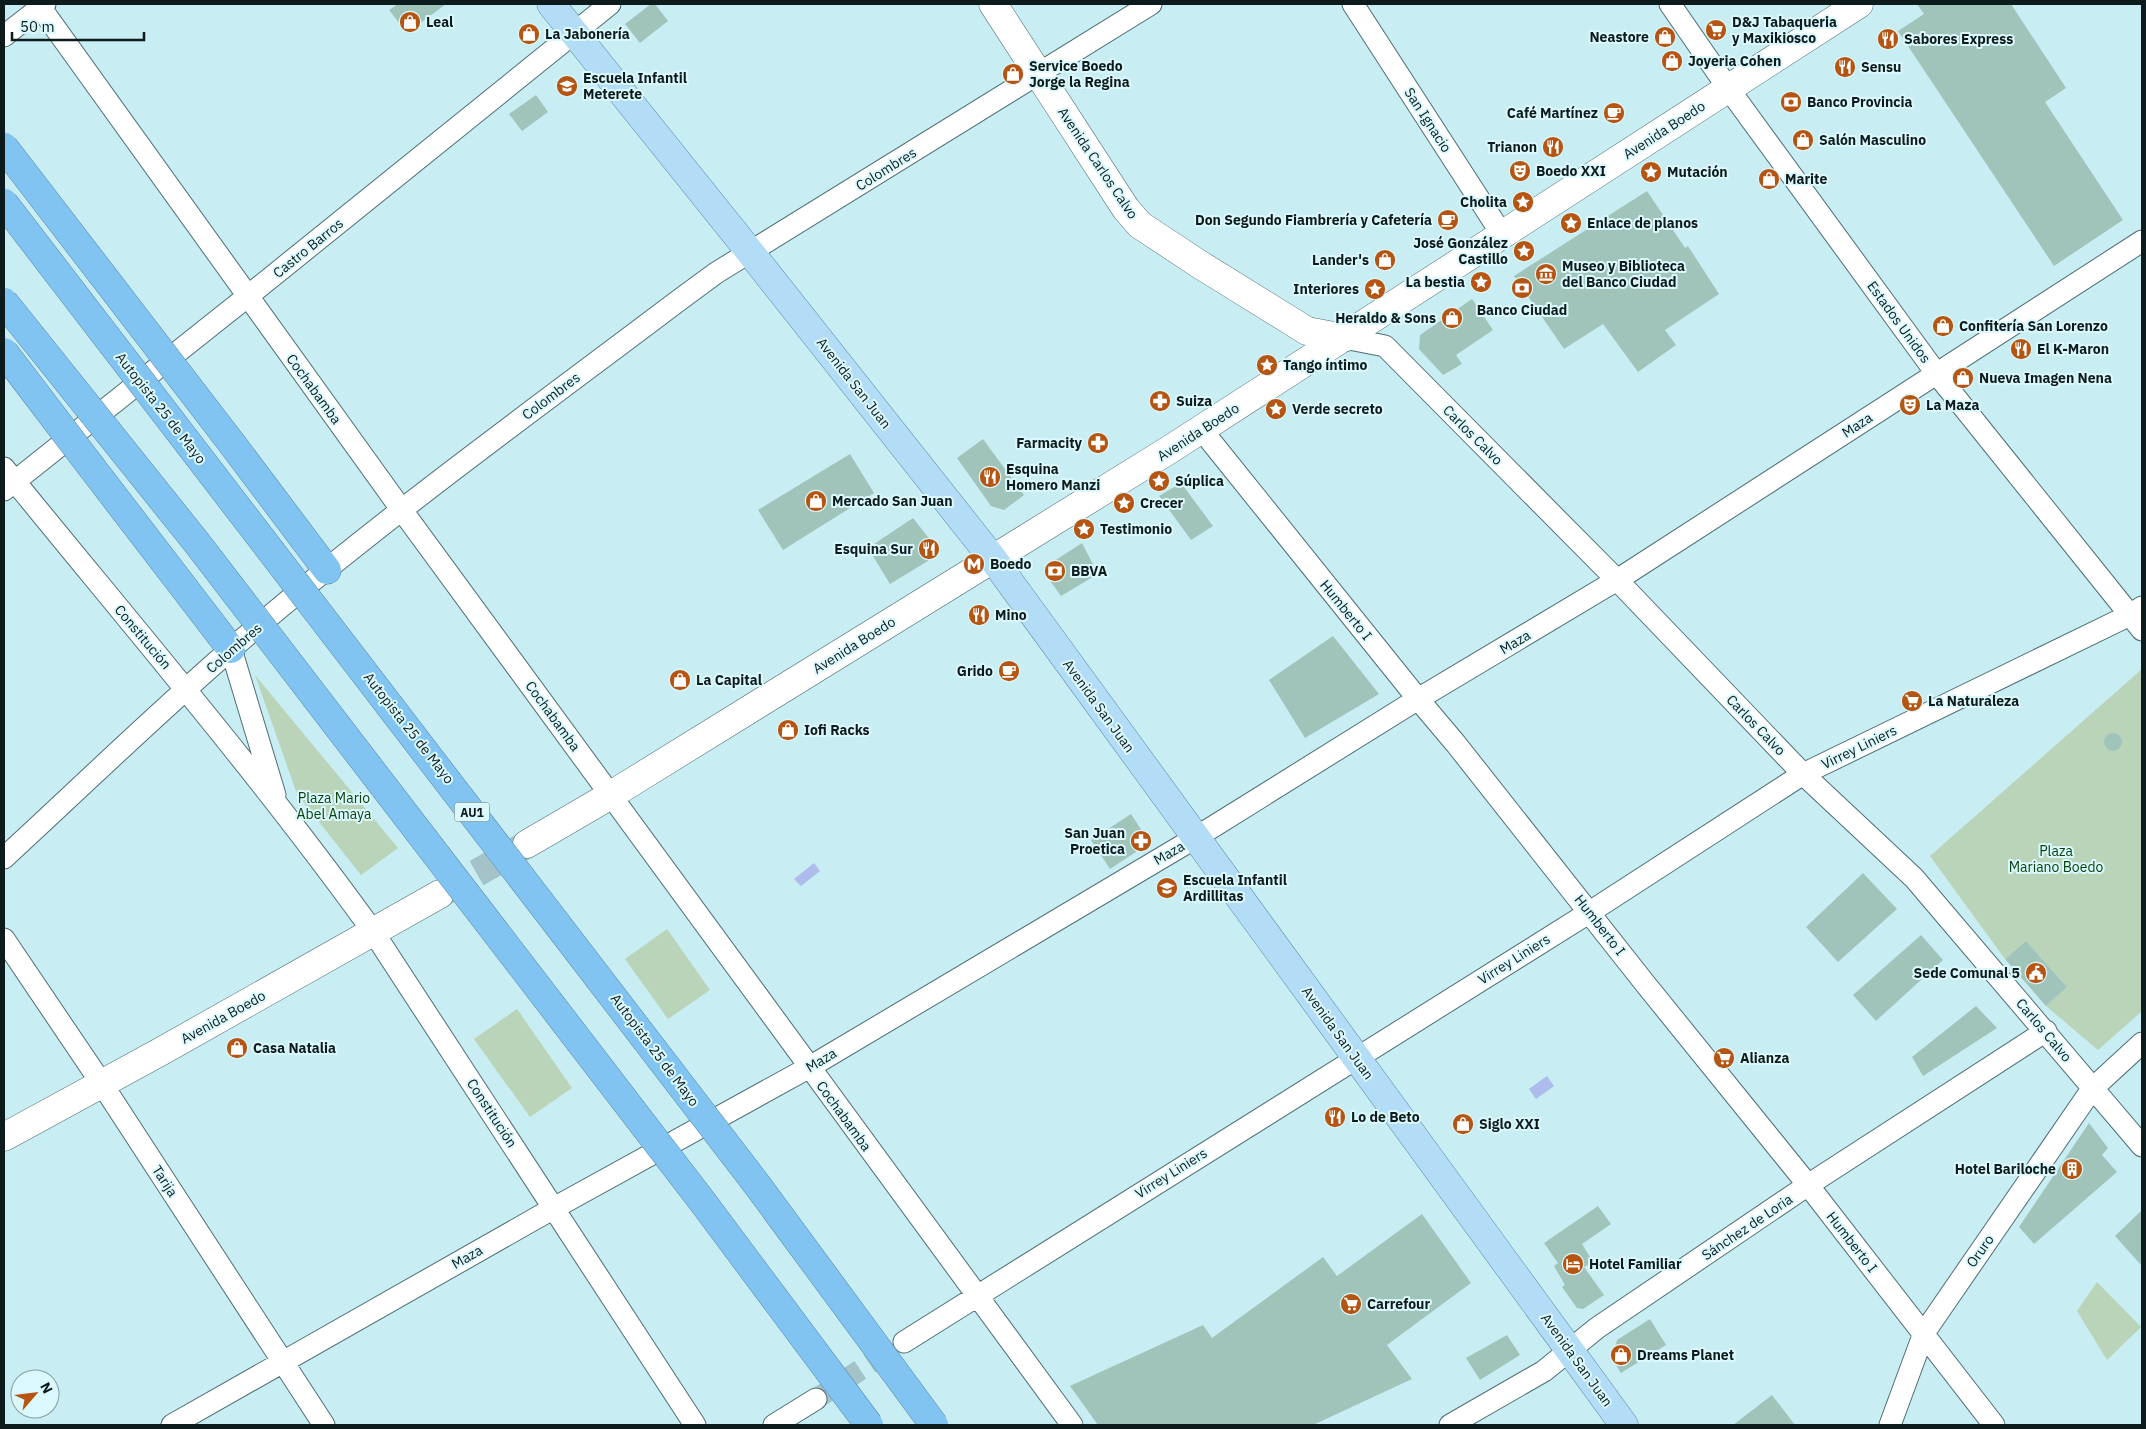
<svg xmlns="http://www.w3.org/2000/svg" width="2146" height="1429" font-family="'IBM Plex Sans',sans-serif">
	<rect width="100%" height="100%" fill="#c8edf3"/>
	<path fill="#b9d4b8" d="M 2142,669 L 2142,1011 L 2098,1050 L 2046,1006 L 2067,987 L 2026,941 L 2005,959 L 1930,856 Z
		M 255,675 L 398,848 L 361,875 L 297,794 Z
		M 667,929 L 710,990 L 668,1019 L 625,959 Z
		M 517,1009 L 572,1088 L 530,1117 L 474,1039 Z
		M 2097,1282 L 2141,1327 L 2107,1360 L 2077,1311 Z"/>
	<path fill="#adbced" d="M 814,863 L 820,871 L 801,886 L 794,879 Z
		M 1547,1076 L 1554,1086 L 1536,1099 L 1529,1089 Z"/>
	<path fill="#a1c4ba" d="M 398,4 L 446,4 L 407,33 L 389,10 Z
		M 651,4 L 655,4 L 668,21 L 640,43 L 625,24 Z
		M 1917,4 L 2011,4 L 2066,88 L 2045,102 L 2123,220 L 2054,266 L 1898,31 L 1924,14 Z
		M 536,95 L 548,112 L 522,131 L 509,114 Z
		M 1647,191 L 1685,248 L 1688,246 L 1719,294 L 1665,330 L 1676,345 L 1638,372 L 1603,324 L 1564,349 L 1514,276 Z
		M 1472,299 L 1493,330 L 1456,355 L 1462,364 L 1443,375 L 1419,349 L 1420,335 Z
		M 983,439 L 1024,495 L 1004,510 L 991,506 L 957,458 Z
		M 850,454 L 874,493 L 783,550 L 758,510 Z
		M 1181,483 L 1213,526 L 1191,540 L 1159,496 Z
		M 913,518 L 932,542 L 928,561 L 890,584 L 868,548 Z
		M 1082,543 L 1098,574 L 1061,596 L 1048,578 L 1048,565 Z
		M 1333,636 L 1379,694 L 1305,738 L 1269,680 Z
		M2104 742a9 9 0 1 1 18 0a9 9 0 1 1-18 0Z
		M 1131,814 L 1142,831 L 1142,848 L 1110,869 L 1091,840 Z
		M 1863,873 L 1897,909 L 1838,962 L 1806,927 Z
		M 1921,935 L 1943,960 L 1876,1021 L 1853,995 Z
		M 2026,941 L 2067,987 L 2046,1006 L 2005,959 Z
		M 1976,1006 L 1997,1028 L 1923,1076 L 1912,1057 Z
		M 2089,1123 L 2108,1148 L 2102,1155 L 2117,1172 L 2034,1244 L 2019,1227 Z
		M 1598,1206 L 1611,1224 L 1582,1244 L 1593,1262 L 1584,1267 L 1604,1295 L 1583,1309 L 1577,1308 L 1562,1287 L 1565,1285 L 1554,1266 L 1558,1263 L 1544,1243 Z
		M 2142,1210 L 2142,1266 L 2115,1236 Z
		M 1422,1214 L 1471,1283 L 1387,1345 L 1412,1379 L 1313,1425 L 1098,1425 L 1070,1386 L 1203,1325 L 1212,1338 L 1323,1257 L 1337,1276 Z
		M 1650,1319 L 1666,1345 L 1621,1373 L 1612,1359 L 1617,1340 Z
		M 1507,1335 L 1520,1355 L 1480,1380 L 1466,1358 Z
		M 1772,1395 L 1795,1425 L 1733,1425 Z"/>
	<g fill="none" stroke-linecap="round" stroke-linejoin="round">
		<path stroke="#a3c3c8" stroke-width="21" stroke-dasharray="21 11" stroke-linecap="butt" d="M 816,1399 L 895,1347"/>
		<path stroke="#a3c3c8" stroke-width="28" stroke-dasharray="28 14" stroke-linecap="butt" d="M 440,894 L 526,845"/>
		<g stroke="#4d6f74" stroke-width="23">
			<path id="minor" d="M 38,4 L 401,509 L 1072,1425
				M 1353,4 L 1503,236
				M 1670,4 L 1728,88 L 1936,373 L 2142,630
				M 4,36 L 45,4
				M 1344,338 L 1385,346 L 1617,580 L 1803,774 L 1914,878 L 2142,1146
				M 1201,429 L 1418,699 L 1456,744 L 1643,981 L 1808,1185 L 1994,1425
				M 4,468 C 129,622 258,772 374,933 L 695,1425
				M 4,490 L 248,296 L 610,4
				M 231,649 L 275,795
				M 4,858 C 79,789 153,717 230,650 C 373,526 527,415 678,301 L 716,273 L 1151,4
				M 4,939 L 102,1084 L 324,1425
				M 904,1342 L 1590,912 L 1803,774 L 2130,615 L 2142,607
				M 172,1425 L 554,1208 L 808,1068 L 1195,838 L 1418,699 L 1617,580 L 2142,241
				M 774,1425 L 816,1399
				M 1450,1425 L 1544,1371 L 1597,1328 L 1808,1185 L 2046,1031
				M 1890,1425 L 1924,1333 L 2092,1089 L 2142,1043"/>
		</g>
		<g stroke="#4d6f74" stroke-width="29">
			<path id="secondary" d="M 993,4 L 1126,209 L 1140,225 L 1199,264 L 1307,331 L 1344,338
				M 527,844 L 611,795 L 1169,450 L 1859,4
				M 4,1137 L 160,1052 L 440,894"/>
		</g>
		<g stroke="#5889a7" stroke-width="29">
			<path id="primary" d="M 551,4 L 750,252 L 993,559 L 1624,1425"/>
		</g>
		<g stroke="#5889a7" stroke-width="29">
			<path id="motorway" d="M 233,445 L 327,570
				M 93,469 L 231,649"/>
		</g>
		<use href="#minor" stroke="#fff" stroke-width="21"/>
		<use href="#secondary" stroke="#fff" stroke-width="28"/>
		<use href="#primary" stroke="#b3dcf7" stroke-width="28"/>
		<use href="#motorway" stroke="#81c4f2" stroke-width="28"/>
		<g stroke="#5889a7" stroke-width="29" stroke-linecap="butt">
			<path id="motorway-bridge" d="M 4,147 L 233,445
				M 4,203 L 758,1186 L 934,1425
				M 4,302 L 197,543 L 705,1205 L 869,1425
				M 4,352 L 93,469"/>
		</g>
		<use href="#motorway-bridge" stroke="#81c4f2" stroke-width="28"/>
	</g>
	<defs>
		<g id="shop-disc" transform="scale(1.125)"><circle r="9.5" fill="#b55511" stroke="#dbf9fd"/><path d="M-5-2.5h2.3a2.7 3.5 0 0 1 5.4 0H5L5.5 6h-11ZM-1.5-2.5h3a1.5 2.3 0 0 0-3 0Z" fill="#fff"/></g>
		<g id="supermarket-disc" transform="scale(1.125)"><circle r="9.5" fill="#b55511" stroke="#dbf9fd"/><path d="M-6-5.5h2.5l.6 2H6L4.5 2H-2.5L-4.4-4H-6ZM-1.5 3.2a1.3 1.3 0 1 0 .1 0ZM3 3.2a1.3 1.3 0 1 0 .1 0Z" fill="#fff"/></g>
		<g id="restaurant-disc" transform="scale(1.125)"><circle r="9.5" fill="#b55511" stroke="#dbf9fd"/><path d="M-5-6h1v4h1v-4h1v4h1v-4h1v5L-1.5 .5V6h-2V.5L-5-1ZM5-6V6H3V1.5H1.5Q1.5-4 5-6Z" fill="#fff"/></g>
		<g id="school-disc" transform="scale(1.125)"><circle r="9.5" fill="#b55511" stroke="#dbf9fd"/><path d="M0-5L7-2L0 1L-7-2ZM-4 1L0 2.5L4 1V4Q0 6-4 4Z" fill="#fff"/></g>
		<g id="bank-disc" transform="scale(1.125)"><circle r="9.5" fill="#b55511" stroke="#dbf9fd"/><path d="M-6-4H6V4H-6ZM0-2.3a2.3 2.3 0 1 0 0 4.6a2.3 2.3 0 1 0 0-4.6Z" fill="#fff"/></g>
		<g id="cafe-disc" transform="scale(1.125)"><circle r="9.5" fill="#b55511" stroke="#dbf9fd"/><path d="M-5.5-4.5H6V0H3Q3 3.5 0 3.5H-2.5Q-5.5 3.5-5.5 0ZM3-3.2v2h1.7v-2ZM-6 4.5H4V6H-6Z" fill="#fff"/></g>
		<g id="theatre-disc" transform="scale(1.125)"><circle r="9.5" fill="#b55511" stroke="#dbf9fd"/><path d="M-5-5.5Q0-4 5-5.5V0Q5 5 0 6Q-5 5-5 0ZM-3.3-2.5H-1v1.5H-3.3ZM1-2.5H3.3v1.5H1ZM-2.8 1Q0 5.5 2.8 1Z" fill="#fff"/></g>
		<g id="sight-disc" transform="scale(1.125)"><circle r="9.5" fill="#b55511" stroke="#dbf9fd"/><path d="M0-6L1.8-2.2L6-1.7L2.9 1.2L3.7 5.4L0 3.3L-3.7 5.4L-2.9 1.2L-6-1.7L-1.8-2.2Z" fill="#fff"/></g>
		<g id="museum-disc" transform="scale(1.125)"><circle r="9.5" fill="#b55511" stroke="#dbf9fd"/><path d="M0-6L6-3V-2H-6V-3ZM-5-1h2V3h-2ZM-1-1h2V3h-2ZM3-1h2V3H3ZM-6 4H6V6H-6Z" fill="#fff"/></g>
		<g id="pharmacy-disc" transform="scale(1.125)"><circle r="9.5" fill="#b55511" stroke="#dbf9fd"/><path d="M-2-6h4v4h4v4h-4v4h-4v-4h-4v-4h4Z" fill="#fff"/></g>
		<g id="metro-disc" transform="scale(1.125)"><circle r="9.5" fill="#b55511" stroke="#dbf9fd"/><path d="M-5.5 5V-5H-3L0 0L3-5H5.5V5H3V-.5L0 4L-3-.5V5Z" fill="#fff"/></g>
		<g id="civic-disc" transform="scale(1.125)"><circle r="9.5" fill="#b55511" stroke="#dbf9fd"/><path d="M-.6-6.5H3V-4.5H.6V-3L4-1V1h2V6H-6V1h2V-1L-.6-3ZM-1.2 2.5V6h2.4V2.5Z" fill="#fff"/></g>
		<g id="building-disc" transform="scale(1.125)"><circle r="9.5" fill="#b55511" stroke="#dbf9fd"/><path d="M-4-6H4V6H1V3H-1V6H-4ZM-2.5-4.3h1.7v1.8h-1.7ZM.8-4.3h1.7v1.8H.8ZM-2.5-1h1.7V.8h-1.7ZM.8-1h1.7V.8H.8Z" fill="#fff"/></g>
		<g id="hotel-disc" transform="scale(1.125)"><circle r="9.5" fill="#b55511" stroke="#dbf9fd"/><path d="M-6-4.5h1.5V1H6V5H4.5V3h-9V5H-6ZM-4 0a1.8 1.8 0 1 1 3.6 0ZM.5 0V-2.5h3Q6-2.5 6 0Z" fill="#fff"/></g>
	</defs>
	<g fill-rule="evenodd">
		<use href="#shop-disc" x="410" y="22"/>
		<use href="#supermarket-disc" x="1716" y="30"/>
		<use href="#shop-disc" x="529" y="34"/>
		<use href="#shop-disc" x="1665" y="37"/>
		<use href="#restaurant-disc" x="1888" y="39"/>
		<use href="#shop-disc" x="1672" y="61"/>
		<use href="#restaurant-disc" x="1845" y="67"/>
		<use href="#shop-disc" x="1013" y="74"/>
		<use href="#school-disc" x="567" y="86"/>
		<use href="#bank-disc" x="1791" y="102"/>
		<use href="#cafe-disc" x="1614" y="113"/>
		<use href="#shop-disc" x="1803" y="140"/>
		<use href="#restaurant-disc" x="1553" y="147"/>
		<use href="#theatre-disc" x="1520" y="171"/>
		<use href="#sight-disc" x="1651" y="172"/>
		<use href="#shop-disc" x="1769" y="179"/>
		<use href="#sight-disc" x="1523" y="202"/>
		<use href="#cafe-disc" x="1448" y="220"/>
		<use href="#sight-disc" x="1571" y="223"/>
		<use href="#sight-disc" x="1524" y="251"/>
		<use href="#shop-disc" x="1385" y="260"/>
		<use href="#museum-disc" x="1546" y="274"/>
		<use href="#sight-disc" x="1481" y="282"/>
		<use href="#bank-disc" x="1522" y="288"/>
		<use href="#sight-disc" x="1375" y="289"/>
		<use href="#shop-disc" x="1452" y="318"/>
		<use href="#shop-disc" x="1943" y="326"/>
		<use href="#restaurant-disc" x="2021" y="349"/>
		<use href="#sight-disc" x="1267" y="365"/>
		<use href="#shop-disc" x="1963" y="378"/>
		<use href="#pharmacy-disc" x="1160" y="401"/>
		<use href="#theatre-disc" x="1910" y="405"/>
		<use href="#sight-disc" x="1276" y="409"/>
		<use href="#pharmacy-disc" x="1098" y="443"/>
		<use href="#restaurant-disc" x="990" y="477"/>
		<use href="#sight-disc" x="1159" y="481"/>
		<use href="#shop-disc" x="816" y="501"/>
		<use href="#sight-disc" x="1124" y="503"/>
		<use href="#sight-disc" x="1084" y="529"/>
		<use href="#restaurant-disc" x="929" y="549"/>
		<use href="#metro-disc" x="974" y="564"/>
		<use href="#bank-disc" x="1055" y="571"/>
		<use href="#restaurant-disc" x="979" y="615"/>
		<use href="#cafe-disc" x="1009" y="671"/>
		<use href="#shop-disc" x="680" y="680"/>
		<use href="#supermarket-disc" x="1912" y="701"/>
		<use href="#shop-disc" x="788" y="730"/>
		<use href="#pharmacy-disc" x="1141" y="841"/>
		<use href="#school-disc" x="1167" y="888"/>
		<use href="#civic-disc" x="2036" y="973"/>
		<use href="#shop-disc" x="237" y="1048"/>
		<use href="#supermarket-disc" x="1724" y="1058"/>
		<use href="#restaurant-disc" x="1335" y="1117"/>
		<use href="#shop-disc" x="1463" y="1124"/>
		<use href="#building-disc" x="2072" y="1169"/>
		<use href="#hotel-disc" x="1573" y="1264"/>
		<use href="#supermarket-disc" x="1351" y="1304"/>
		<use href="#shop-disc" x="1621" y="1355"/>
	</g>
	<g text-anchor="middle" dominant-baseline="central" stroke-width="4" stroke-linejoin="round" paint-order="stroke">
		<rect fill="#dbf9fd" stroke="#4b5e60" stroke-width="1" x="454.5" y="802.5" width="35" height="19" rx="4"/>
		<g font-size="12" font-weight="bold" fill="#0d1b1d">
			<text x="472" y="812">AU1</text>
		</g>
		<g font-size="14" font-weight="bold" fill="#0d1b1d" stroke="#dbf9fd" text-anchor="start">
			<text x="426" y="22">Leal</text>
			<text x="1732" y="22">D&amp;J Tabaqueria<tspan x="1732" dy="16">y Maxikiosco</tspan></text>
			<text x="545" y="34">La Jabonería</text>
			<text x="1649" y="37" text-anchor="end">Neastore</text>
			<text x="1904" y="39">Sabores Express</text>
			<text x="1688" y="61">Joyeria Cohen</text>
			<text x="1029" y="66">Service Boedo<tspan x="1029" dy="16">Jorge la Regina</tspan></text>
			<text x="1861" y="67">Sensu</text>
			<text x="583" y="78">Escuela Infantil<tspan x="583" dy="16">Meterete</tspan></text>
			<text x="1807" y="102">Banco Provincia</text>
			<text x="1598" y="113" text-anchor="end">Café Martínez</text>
			<text x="1819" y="140">Salón Masculino</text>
			<text x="1537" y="147" text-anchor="end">Trianon</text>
			<text x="1536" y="171">Boedo XXI</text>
			<text x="1667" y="172">Mutación</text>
			<text x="1785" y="179">Marite</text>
			<text x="1507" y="202" text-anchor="end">Cholita</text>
			<text x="1432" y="220" text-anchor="end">Don Segundo Fiambrería y Cafetería</text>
			<text x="1587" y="223">Enlace de planos</text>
			<text x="1508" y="243" text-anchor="end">José González<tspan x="1508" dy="16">Castillo</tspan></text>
			<text x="1369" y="260" text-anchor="end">Lander's</text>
			<text x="1562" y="266">Museo y Biblioteca<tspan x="1562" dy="16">del Banco Ciudad</tspan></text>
			<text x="1465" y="282" text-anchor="end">La bestia</text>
			<text x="1359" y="289" text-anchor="end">Interiores</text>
			<text x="1522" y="310" text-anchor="middle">Banco Ciudad</text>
			<text x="1436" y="318" text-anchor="end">Heraldo &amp; Sons</text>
			<text x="1959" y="326">Confitería San Lorenzo</text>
			<text x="2037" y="349">El K-Maron</text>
			<text x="1283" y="365">Tango íntimo</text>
			<text x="1979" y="378">Nueva Imagen Nena</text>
			<text x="1176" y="401">Suiza</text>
			<text x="1926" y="405">La Maza</text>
			<text x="1292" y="409">Verde secreto</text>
			<text x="1082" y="443" text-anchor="end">Farmacity</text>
			<text x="1006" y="469">Esquina<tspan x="1006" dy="16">Homero Manzi</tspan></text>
			<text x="1175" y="481">Súplica</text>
			<text x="832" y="501">Mercado San Juan</text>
			<text x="1140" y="503">Crecer</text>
			<text x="1100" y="529">Testimonio</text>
			<text x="913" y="549" text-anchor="end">Esquina Sur</text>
			<text x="990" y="564">Boedo</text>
			<text x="1071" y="571">BBVA</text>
			<text x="995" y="615">Mino</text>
			<text x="993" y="671" text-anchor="end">Grido</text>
			<text x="696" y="680">La Capital</text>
			<text x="1928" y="701">La Naturaleza</text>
			<text x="804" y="730">Iofi Racks</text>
			<text x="1125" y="833" text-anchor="end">San Juan<tspan x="1125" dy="16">Proetica</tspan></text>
			<text x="1183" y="880">Escuela Infantil<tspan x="1183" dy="16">Ardillitas</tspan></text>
			<text x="2020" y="973" text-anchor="end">Sede Comunal 5</text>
			<text x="253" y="1048">Casa Natalia</text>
			<text x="1740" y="1058">Alianza</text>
			<text x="1351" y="1117">Lo de Beto</text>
			<text x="1479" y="1124">Siglo XXI</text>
			<text x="2056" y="1169" text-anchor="end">Hotel Bariloche</text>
			<text x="1589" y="1264">Hotel Familiar</text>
			<text x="1367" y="1304">Carrefour</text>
			<text x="1637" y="1355">Dreams Planet</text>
		</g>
		<g font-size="14" fill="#0d1b1d" stroke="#dbf9fd">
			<text transform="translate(1428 120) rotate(57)">San Ignacio</text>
			<text transform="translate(1664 130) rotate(-33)">Avenida Boedo</text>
			<text transform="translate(1098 163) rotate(56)">Avenida Carlos Calvo</text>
			<text transform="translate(886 169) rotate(-32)">Colombres</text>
			<text transform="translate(308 248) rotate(-39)">Castro Barros</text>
			<text transform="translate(1899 322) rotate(54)">Estados Unidos</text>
			<text transform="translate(854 383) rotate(52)">Avenida San Juan</text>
			<text transform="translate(314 389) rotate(54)">Cochabamba</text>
			<text transform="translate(551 396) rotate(-37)">Colombres</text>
			<text transform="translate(161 408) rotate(52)">Autopista 25 de Mayo</text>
			<text transform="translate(1857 425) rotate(-33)">Maza</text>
			<text transform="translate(1198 432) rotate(-33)">Avenida Boedo</text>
			<text transform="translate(1473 435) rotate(45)">Carlos Calvo</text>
			<text transform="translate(1346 610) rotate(51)">Humberto I</text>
			<text transform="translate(143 637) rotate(50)">Constitución</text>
			<text transform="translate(1515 642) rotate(-31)">Maza</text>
			<text transform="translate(854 645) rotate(-32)">Avenida Boedo</text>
			<text transform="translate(234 648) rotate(-41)">Colombres</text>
			<text transform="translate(1099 706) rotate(54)">Avenida San Juan</text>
			<text transform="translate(553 716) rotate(54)">Cochabamba</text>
			<text transform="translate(1756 725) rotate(46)">Carlos Calvo</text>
			<text transform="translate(409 728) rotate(52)">Autopista 25 de Mayo</text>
			<text transform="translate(1859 747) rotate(-26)">Virrey Liniers</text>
			<text transform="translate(1169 853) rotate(-30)">Maza</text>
			<text transform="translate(1600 925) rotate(52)">Humberto I</text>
			<text transform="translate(1514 959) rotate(-32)">Virrey Liniers</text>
			<text transform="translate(223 1017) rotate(-29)">Avenida Boedo</text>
			<text transform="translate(2044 1030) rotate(50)">Carlos Calvo</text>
			<text transform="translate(1338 1033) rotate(54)">Avenida San Juan</text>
			<text transform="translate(655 1050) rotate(53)">Autopista 25 de Mayo</text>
			<text transform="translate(821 1060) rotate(-31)">Maza</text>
			<text transform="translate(492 1113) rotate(57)">Constitución</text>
			<text transform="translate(844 1116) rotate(54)">Cochabamba</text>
			<text transform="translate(1171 1173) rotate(-32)">Virrey Liniers</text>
			<text transform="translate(165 1181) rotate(57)">Tarija</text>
			<text transform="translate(1747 1227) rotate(-34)">Sánchez de Loria</text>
			<text transform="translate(1852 1242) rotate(52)">Humberto I</text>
			<text transform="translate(1980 1251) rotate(-55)">Oruro</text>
			<text transform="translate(467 1257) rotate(-30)">Maza</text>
			<text transform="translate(1577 1360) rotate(54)">Avenida San Juan</text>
		</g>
		<g font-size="14" fill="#08430d" stroke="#dbf9fd">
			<text x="334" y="798">Plaza Mario<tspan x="334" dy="16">Abel Amaya</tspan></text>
			<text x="2056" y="851">Plaza<tspan x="2056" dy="16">Mariano Boedo</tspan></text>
		</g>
	</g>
	<rect width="2146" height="1429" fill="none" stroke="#0d1b1d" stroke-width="10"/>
	<g transform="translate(35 1394) rotate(62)"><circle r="24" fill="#dbf9fd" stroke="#89a0a3"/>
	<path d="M0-4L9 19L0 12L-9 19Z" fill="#b55511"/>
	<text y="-8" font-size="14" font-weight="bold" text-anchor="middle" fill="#0d1b1d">N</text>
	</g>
	<path d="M12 32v8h132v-8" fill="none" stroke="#0d1b1d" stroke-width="2.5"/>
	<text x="20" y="32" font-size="15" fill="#0d1b1d" stroke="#dbf9fd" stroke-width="4" paint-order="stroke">50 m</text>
</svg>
